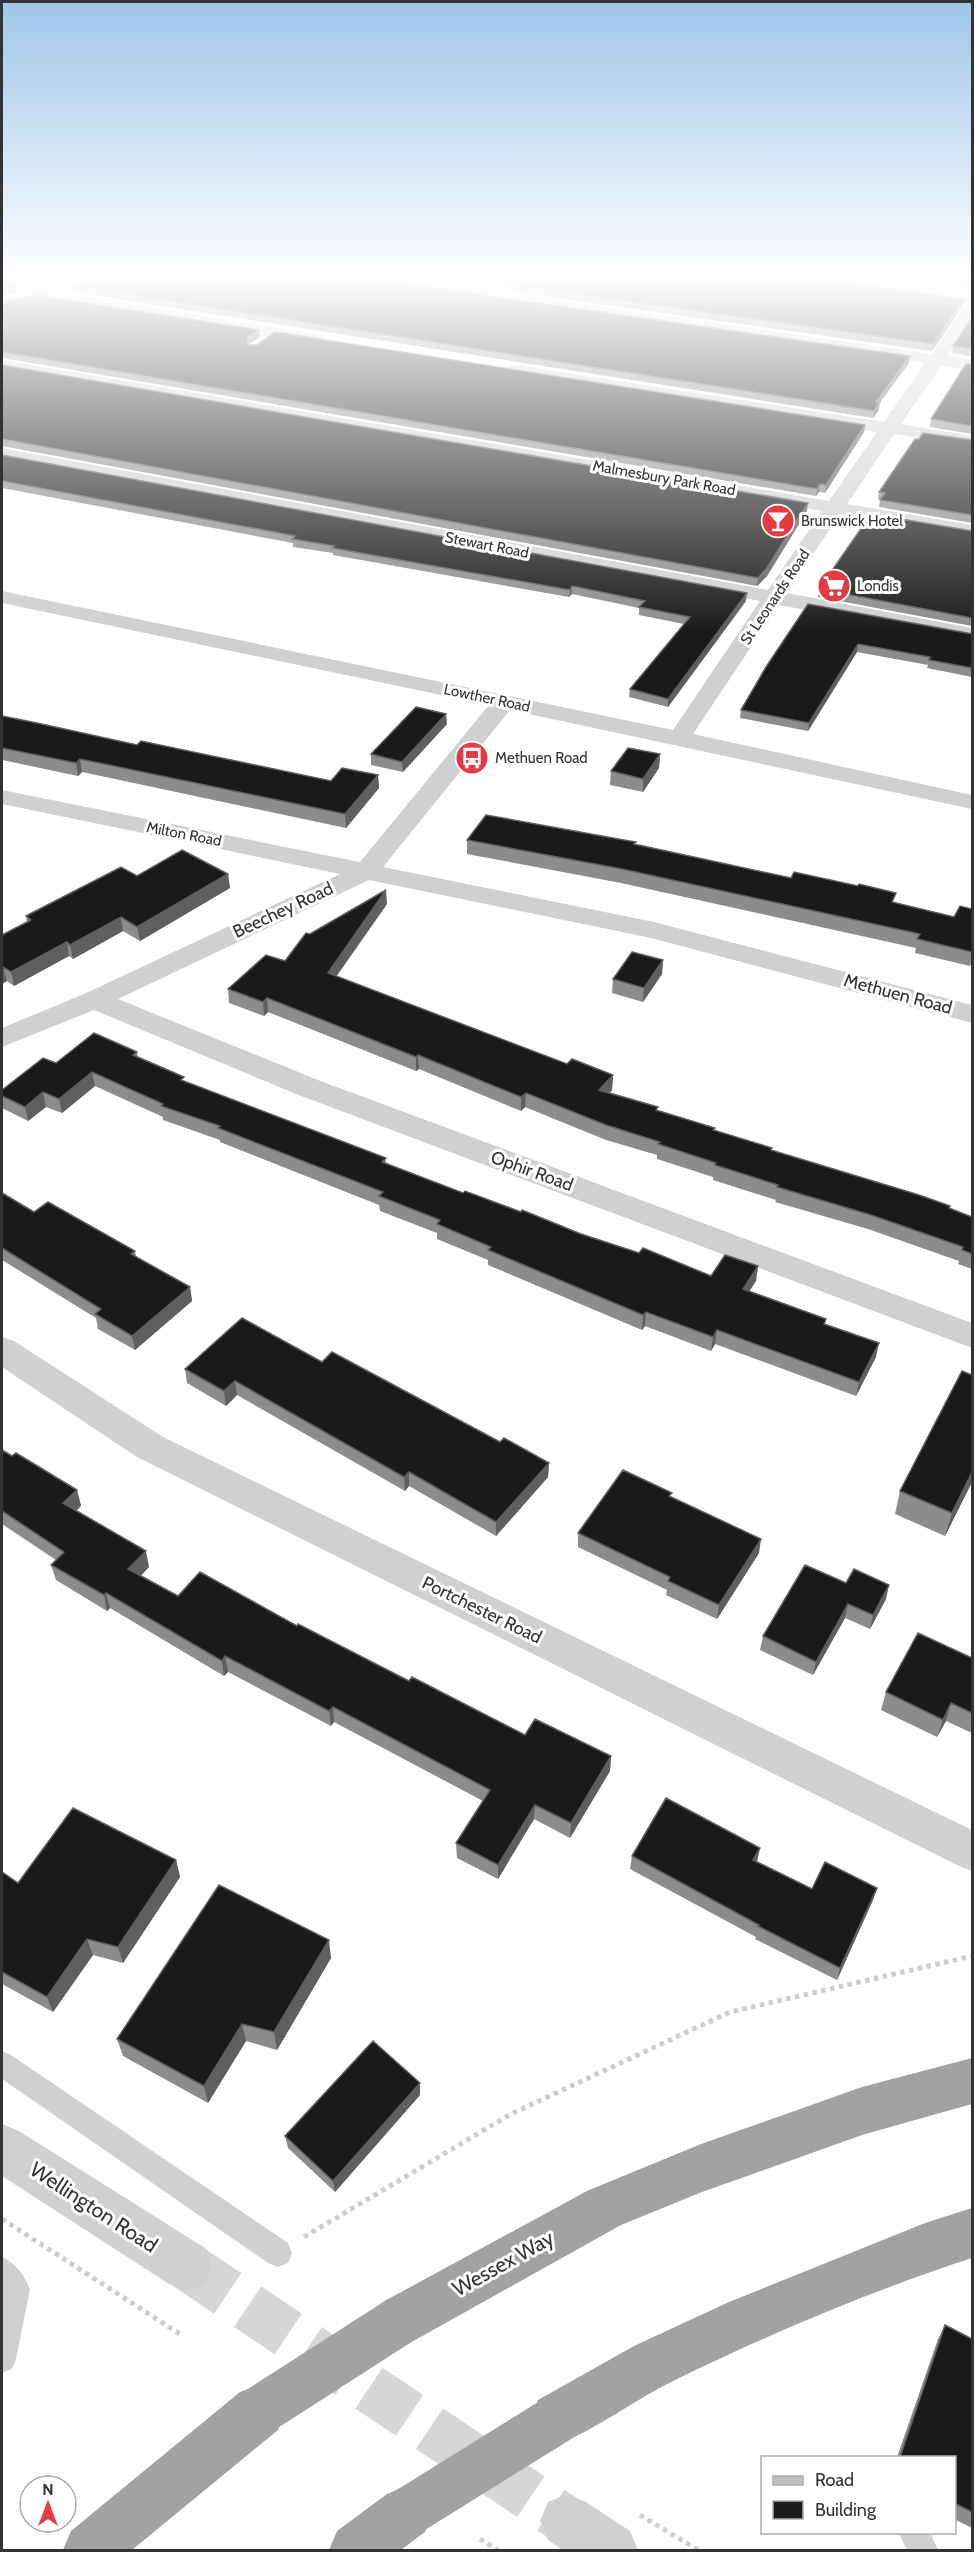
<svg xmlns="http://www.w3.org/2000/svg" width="974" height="2552" font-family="Cabin,sans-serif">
	<rect width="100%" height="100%" fill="#fff"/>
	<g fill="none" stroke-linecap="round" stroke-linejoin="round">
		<path stroke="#d6d6d6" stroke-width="49" stroke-dasharray="49 24" stroke-linecap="butt" d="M 187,2266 L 567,2521"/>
		<path stroke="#cdcdcd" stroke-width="5" stroke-dasharray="4.5 4.5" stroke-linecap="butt" d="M 2,2219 L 183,2336
			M 304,2237 L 511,2114 L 730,2012 L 972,1956
			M 640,2515 L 698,2550
			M 480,2539 L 498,2550"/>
		<path fill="#d0d0d0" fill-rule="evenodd" d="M 2,276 L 40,292 L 41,294 L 34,296 L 2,281 Z
			M 2,2051 L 11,2055 L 288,2243 L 292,2253 L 288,2263 L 278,2267 L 268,2263 L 2,2079 Z
			M 2,2257 C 16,2263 24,2275 30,2289 L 16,2359 L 12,2369 L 2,2373 Z
			M 898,2532 L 930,2532 L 938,2550 L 907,2550 Z"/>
		<path fill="#d0d0d0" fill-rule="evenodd" d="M 348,276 L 386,276 L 932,354 L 966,305 L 970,304 L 795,281 L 787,276 L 829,276 L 972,294 L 972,319 L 947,356 L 972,360 L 972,370 L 941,366 L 901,424 L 972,436 L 972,446 L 894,434 L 847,504 L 972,525 L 972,537 L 840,514 L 787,593 L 972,628 L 972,640 L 779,605 L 693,734 L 972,795 L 972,809 L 510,710 L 383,867 L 654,922 L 972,1005 L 972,1023 L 651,938 L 369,880 L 118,999 L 318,1080 L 972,1323 L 972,1348 L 296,1094 L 94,1010 L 2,1047 L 2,1028 L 84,994 L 340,874 L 2,804 L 2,790 L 360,862 L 489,705 L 2,603 L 2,591 L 673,730 L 760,601 L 2,460 L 2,448 L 768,590 L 822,511 L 2,370 L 2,360 L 829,501 L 877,432 L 515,375 L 509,374 L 506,370 L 509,366 L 515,365 L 884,422 L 925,363 L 356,281 Z
			M 37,289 L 318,335 L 326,340 L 318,345 L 31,297 L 29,294 L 31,291 Z
			M 2,1337 L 14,1341 L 163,1437 L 972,1830 L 972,1871 L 957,1865 L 137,1457 L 2,1367 Z"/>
		<path fill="#d0d0d0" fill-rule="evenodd" d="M 2,2124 L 19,2131 L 205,2248 L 212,2266 L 205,2284 L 187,2291 L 169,2284 L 2,2176 Z
			M 567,2494 L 586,2502 L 630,2531 L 638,2550 L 563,2550 L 548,2540 L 540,2521 L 548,2502 Z"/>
		<path fill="#bdbdbd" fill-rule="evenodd" d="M 93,276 L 119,276 L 117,279 L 2,308 L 2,298 Z"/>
		<path fill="#a2a2a2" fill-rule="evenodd" d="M 972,2058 L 972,2104 L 862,2135 L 702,2192 L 621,2225 L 417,2339 L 399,2347 L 381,2339 L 373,2321 L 381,2303 L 587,2191 L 701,2144 L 862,2087 Z
			M 972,2208 L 972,2258 C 871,2291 769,2334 673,2381 C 633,2401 598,2428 557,2445 L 538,2438 L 531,2419 L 538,2400 L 634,2346 L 729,2302 L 925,2223 Z
			M 259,2385 L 278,2392 L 285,2411 L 278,2430 L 132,2550 L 63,2550 L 71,2531 L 240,2392 Z
			M 406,2486 L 425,2494 L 433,2513 L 425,2532 L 401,2550 L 329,2550 L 337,2531 L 387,2494 Z"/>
		<path stroke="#a2a2a2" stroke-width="49" d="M 259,2411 L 399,2321
			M 406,2513 L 557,2419"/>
	</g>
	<path fill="#8c8c8c" d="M 3,276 L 85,276 L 35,287 Z
		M 399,276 L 794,276 L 963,305 L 932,351 Z
		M 844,276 L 972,276 L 972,292 Z
		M 355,277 L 910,356 L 909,363 L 879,402 L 879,410 L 873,418 L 73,292 L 72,286 Z
		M 2,303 L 260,337 L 249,344 L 249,345 L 865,425 L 864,432 L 825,493 L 819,492 L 816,496 L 2,358 Z
		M 972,317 L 972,356 L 952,353 L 953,346 Z
		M 2,365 L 807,511 L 767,576 L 757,586 L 2,446 L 2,447 Z
		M 972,365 L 972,435 L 972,434 L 930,427 L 931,419 Z
		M 919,439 L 972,440 L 972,524 L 972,523 L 879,507 L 880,500 L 878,499 L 879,492 Z
		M 2,455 L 746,601 L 668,707 L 629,697 L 630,689 L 684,624 L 639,615 L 639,608 L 572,594 L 569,597 L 333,555 L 333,553 L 293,547 L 293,543 L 2,488 Z
		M 972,531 L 972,626 L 818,597 L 819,589 Z
		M 808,604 L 972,634 L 972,677 L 927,668 L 928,665 L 857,652 L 808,731 L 740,718 L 741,710 Z
		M 2,716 L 137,745 L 331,781 L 378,775 L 379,788 L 346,828 L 82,772 L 78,776 L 2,760 Z
		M 447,724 L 403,772 L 371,765 L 371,754 Z
		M 660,754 L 659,768 L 643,792 L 610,785 L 611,771 Z
		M 467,840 L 636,842 L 635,845 L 894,903 L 954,917 L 972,909 L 972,961 L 970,966 L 915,953 L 916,948 L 621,883 L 467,854 Z
		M 228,874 L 230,888 L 140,941 L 123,931 L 73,959 L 69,956 L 14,986 L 7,981 L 2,984 L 2,935 L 27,922 L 26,916 L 137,876 Z
		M 387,904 L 336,976 L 567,1064 L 613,1075 L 612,1090 L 609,1093 L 657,1110 L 715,1128 L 714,1130 L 772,1148 L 771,1150 L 972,1217 L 972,1269 L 958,1264 L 959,1261 L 868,1229 L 775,1202 L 776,1200 L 713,1180 L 713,1177 L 657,1159 L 657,1155 L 606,1140 L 525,1107 L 521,1111 L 419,1069 L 416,1071 L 268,1012 L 264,1016 L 229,1003 L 228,989 L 285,961 L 310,934 Z
		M 663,960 L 662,974 L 643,1002 L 612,993 L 613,979 Z
		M 137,1052 L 138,1058 L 184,1081 L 386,1158 L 386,1163 L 463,1193 L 581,1234 L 711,1276 L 758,1266 L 756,1281 L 749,1292 L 826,1319 L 825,1325 L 876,1357 L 856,1396 L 715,1344 L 711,1351 L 645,1326 L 642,1330 L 488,1265 L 488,1260 L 437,1239 L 437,1233 L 380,1211 L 379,1205 L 220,1142 L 220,1140 L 163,1120 L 163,1117 L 95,1086 L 62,1113 L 46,1107 L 28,1121 L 2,1108 L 2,1090 Z
		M 2,1193 L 34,1212 L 135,1251 L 136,1257 L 190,1287 L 192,1301 L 135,1350 L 98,1329 L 96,1318 L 2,1260 Z
		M 322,1362 L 500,1442 L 549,1463 L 548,1477 L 496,1536 L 409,1486 L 405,1491 L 237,1395 L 226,1406 L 187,1383 L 185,1369 Z
		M 2,1450 L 12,1456 L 77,1490 L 81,1506 L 76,1511 L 149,1567 L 140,1576 L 178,1596 L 297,1626 L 409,1681 L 525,1735 L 611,1756 L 610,1771 L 570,1838 L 534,1819 L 498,1879 L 457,1858 L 456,1843 L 483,1801 L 334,1722 L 331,1726 L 228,1672 L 224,1676 L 110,1608 L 107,1611 L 56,1580 L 51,1565 L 56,1560 L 2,1524 Z
		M 972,1482 L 945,1536 L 895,1514 L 900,1491 Z
		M 671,1497 L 759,1553 L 717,1619 L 666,1595 L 667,1590 L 578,1547 L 578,1533 Z
		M 846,1583 L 886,1599 L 870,1629 L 845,1618 L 813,1675 L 760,1650 L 763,1636 Z
		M 972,1658 L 972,1733 L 946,1721 L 937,1737 L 881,1710 L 886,1692 Z
		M 760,1848 L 757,1862 L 812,1889 L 877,1888 L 873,1900 L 837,1980 L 755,1939 L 756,1937 L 630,1869 L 632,1856 Z
		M 176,1860 L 180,1877 L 123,1963 L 93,1955 L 53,2012 L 2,1984 L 2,1872 L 18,1883 Z
		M 331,1958 L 277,2050 L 246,2041 L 208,2103 L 123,2056 L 117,2039 Z
		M 420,2095 L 335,2192 L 288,2148 L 285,2136 Z
		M 945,2325 L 972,2339 L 972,2528 L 954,2519 L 954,2457 L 897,2457 L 938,2339 Z"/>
	<path fill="#5f5f5f" d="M 56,276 L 85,276 L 35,287 L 34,281 Z
		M 18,285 L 19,292 L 2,296 L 2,289 Z
		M 964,299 L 963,305 L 932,351 L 933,344 Z
		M 259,330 L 260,337 L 249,344 L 247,343 L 248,337 Z
		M 910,356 L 909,363 L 875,409 L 876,402 Z
		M 880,402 L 879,410 L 873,418 L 874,411 Z
		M 865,425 L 864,432 L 825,493 L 826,485 Z
		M 820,484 L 819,492 L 816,496 L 817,489 Z
		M 808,503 L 807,511 L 767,576 L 757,586 L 758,578 Z
		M 572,586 L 572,594 L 569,597 L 570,590 Z
		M 747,593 L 746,601 L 668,707 L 668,699 Z
		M 858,644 L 857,652 L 808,731 L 809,723 Z
		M 446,714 L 447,724 L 403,772 L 402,762 Z
		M 660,754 L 659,768 L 643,792 L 643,779 Z
		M 80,759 L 82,772 L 78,776 L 76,763 Z
		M 378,775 L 379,788 L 346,828 L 345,814 Z
		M 228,874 L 230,888 L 140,941 L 137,927 Z
		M 386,890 L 387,904 L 329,987 L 328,973 Z
		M 121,917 L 123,931 L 73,959 L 70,945 Z
		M 67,942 L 69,956 L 14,986 L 11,972 Z
		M 663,960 L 662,974 L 643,1002 L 644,988 Z
		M 3,967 L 7,981 L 2,984 L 2,968 Z
		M 267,998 L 268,1012 L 264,1016 L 263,1002 Z
		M 418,1055 L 419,1069 L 416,1071 L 416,1057 Z
		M 92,1072 L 95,1086 L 62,1113 L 59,1099 Z
		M 613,1075 L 612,1090 L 599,1104 L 599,1090 Z
		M 43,1092 L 46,1107 L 28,1121 L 25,1107 Z
		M 526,1093 L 525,1107 L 521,1111 L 521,1097 Z
		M 758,1266 L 756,1281 L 741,1304 L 743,1289 Z
		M 190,1287 L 192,1301 L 135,1350 L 132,1336 Z
		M 646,1312 L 645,1326 L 642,1330 L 643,1315 Z
		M 717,1330 L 715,1344 L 711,1351 L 713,1337 Z
		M 879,1343 L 876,1357 L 856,1396 L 859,1382 Z
		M 235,1381 L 237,1395 L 226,1406 L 224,1391 Z
		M 549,1463 L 548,1477 L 496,1536 L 496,1522 Z
		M 409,1472 L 409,1486 L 405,1491 L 404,1477 Z
		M 972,1472 L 972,1482 L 945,1536 L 952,1513 Z
		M 77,1490 L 81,1506 L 67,1519 L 63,1503 Z
		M 761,1539 L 759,1553 L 717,1619 L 719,1605 Z
		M 146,1551 L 149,1567 L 132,1585 L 128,1569 Z
		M 889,1585 L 886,1599 L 870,1629 L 873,1615 Z
		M 106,1593 L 110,1608 L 107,1611 L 104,1595 Z
		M 848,1604 L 845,1618 L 813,1675 L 816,1662 Z
		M 225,1656 L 228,1672 L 224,1676 L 222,1661 Z
		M 951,1703 L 946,1721 L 937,1737 L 943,1720 Z
		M 333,1707 L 334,1722 L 331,1726 L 329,1711 Z
		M 611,1756 L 610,1771 L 570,1838 L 571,1823 Z
		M 535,1805 L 534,1819 L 498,1879 L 498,1865 Z
		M 760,1848 L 757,1861 L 750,1873 L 753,1860 Z
		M 176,1860 L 180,1877 L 123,1963 L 118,1947 Z
		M 877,1888 L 873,1900 L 837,1980 L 840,1968 Z
		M 87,1939 L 93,1955 L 53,2012 L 47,1997 Z
		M 329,1940 L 331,1958 L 277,2050 L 274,2032 Z
		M 242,2024 L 246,2041 L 208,2103 L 204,2086 Z
		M 420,2083 L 420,2095 L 335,2192 L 333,2181 Z"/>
	<path fill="#1a1a1a" stroke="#5f5f5f" stroke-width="1.5" d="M 20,276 L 56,276 L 34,281 Z
		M 113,276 L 354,276 L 355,277 L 910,356 L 876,402 L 880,402 L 874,411 L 72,286 Z
		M 446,276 L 794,276 L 795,277 L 964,299 L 933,344 Z
		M 895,276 L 972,276 L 972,286 Z
		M 2,277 L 18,285 L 2,289 Z
		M 36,295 L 259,330 L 248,337 L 247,343 L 249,345 L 257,345 L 275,332 L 865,425 L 826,485 L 820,484 L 817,489 L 2,352 L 2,303 Z
		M 972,317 L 972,349 L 953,346 Z
		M 966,364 L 972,365 L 972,426 L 931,419 Z
		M 2,365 L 808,503 L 767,568 L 758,578 L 2,439 Z
		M 923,433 L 972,440 L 972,515 L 880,500 L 885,493 L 879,492 L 915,439 L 919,439 Z
		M 2,455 L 747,593 L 668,699 L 630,689 L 690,617 L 639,607 L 645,601 L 572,586 L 570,590 L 332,548 L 334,546 L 292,539 L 295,536 L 2,481 Z
		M 871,514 L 972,531 L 972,618 L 819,589 Z
		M 808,604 L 972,634 L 972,668 L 929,660 L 930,657 L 858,644 L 809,723 L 741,710 L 766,667 Z
		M 416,707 L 446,714 L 402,762 L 371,754 Z
		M 2,716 L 37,723 L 137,745 L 141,741 L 331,781 L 342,768 L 378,775 L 345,814 L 80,759 L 76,763 L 2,748 Z
		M 628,748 L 660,754 L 643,779 L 611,771 Z
		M 486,815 L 624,840 L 636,842 L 634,844 L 791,878 L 794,872 L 858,886 L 859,884 L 896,893 L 892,902 L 954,917 L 960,906 L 972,909 L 972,952 L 917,939 L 920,934 L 622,869 L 467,840 Z
		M 182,850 L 228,874 L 137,927 L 121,917 L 70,945 L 67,942 L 11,972 L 3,967 L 2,968 L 2,935 L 31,920 L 26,916 L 121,867 L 137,876 Z
		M 386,890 L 328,973 L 567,1064 L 572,1059 L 613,1075 L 599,1090 L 658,1107 L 656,1110 L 715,1128 L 713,1130 L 772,1148 L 771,1150 L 919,1195 L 950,1206 L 949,1208 L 972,1217 L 972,1254 L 962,1250 L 963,1247 L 871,1215 L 777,1187 L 778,1185 L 715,1165 L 716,1163 L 658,1144 L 660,1142 L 606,1125 L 526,1093 L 521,1097 L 418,1055 L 416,1057 L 267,998 L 263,1002 L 228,989 L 266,955 L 285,961 L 306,933 L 310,934 Z
		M 632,952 L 663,960 L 644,988 L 613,979 Z
		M 94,1033 L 137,1052 L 133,1055 L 184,1077 L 181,1080 L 386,1158 L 382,1162 L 463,1193 L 465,1191 L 521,1212 L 522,1210 L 581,1234 L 639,1253 L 643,1248 L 711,1276 L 725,1255 L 758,1266 L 743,1289 L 826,1319 L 824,1324 L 879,1343 L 859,1382 L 717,1330 L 713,1337 L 646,1312 L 643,1315 L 488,1250 L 491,1247 L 437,1224 L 440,1220 L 379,1196 L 383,1192 L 218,1128 L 220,1126 L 161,1106 L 163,1104 L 92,1072 L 59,1099 L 43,1092 L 25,1107 L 2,1096 L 2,1090 L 43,1058 L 56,1063 Z
		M 2,1193 L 34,1212 L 48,1202 L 135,1251 L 131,1254 L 190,1287 L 132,1336 L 95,1314 L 101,1309 L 2,1248 Z
		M 242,1318 L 322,1362 L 332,1352 L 500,1442 L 504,1438 L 549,1463 L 496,1522 L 409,1472 L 404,1477 L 235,1381 L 224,1391 L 185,1369 Z
		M 962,1371 L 972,1375 L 972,1472 L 952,1513 L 900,1491 Z
		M 2,1450 L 12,1456 L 16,1453 L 77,1490 L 63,1503 L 146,1551 L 128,1569 L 178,1596 L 200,1572 L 297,1626 L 298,1624 L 409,1681 L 412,1677 L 525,1735 L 535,1719 L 611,1756 L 571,1823 L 535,1805 L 498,1865 L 456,1843 L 490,1790 L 333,1707 L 329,1711 L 225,1656 L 222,1661 L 106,1593 L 104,1595 L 51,1565 L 64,1552 L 2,1511 Z
		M 623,1470 L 672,1493 L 669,1496 L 761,1539 L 719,1605 L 668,1581 L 670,1577 L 578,1533 Z
		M 805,1565 L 846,1583 L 854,1569 L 889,1585 L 873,1615 L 848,1604 L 816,1662 L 763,1636 Z
		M 918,1633 L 972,1658 L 972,1713 L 951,1703 L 943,1720 L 886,1692 Z
		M 666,1798 L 760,1848 L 753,1860 L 812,1889 L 825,1862 L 877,1888 L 840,1968 L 758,1926 L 759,1925 L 632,1856 Z
		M 73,1808 L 176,1860 L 118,1947 L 87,1939 L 47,1997 L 2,1972 L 2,1872 L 18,1883 Z
		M 219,1885 L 329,1940 L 274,2032 L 242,2024 L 204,2086 L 117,2039 Z
		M 373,2041 L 420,2083 L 333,2181 L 285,2136 Z
		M 945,2325 L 972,2339 L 972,2512 L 954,2503 L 954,2457 L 900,2457 Z"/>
	<linearGradient id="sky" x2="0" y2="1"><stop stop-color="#9ec6ea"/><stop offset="0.44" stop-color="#fff"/><stop offset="1" stop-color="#fff" stop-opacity="0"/></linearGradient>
	<rect width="974" height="633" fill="url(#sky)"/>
	<defs>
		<g id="bar-disc" transform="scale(1.725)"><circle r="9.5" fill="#e63946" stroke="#fff"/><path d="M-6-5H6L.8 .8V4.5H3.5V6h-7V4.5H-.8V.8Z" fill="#fff"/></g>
		<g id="supermarket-disc" transform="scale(1.725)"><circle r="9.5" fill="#e63946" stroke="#fff"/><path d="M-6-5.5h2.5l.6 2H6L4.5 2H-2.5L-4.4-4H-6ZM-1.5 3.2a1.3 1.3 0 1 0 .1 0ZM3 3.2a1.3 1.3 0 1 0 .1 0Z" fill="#fff"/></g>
		<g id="bus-disc" transform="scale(1.725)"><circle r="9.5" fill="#e63946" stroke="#fff"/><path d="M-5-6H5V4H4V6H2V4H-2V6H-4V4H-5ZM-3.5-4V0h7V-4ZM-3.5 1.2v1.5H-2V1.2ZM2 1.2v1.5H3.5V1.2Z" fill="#fff"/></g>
	</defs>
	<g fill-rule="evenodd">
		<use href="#bar-disc" x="778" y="521"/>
		<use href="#supermarket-disc" x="834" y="586"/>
		<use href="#bus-disc" x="472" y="758"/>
	</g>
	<g text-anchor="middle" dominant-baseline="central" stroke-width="6" stroke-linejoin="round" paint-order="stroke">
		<g font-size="15" fill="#333" stroke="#fff">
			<text transform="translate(664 478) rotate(10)">Malmesbury Park Road</text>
			<text transform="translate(487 545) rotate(11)">Stewart Road</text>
			<text transform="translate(775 597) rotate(-56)">St Leonards Road</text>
			<text transform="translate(487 698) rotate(12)">Lowther Road</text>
			<text transform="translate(184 834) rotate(11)">Milton Road</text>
		</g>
		<g font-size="15" fill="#333" stroke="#fff" text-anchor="start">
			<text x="801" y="521">Brunswick Hotel</text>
			<text x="857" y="586">Londis</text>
			<text x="495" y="758">Methuen Road</text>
		</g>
		<g font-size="18" fill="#333" stroke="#fff">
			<text transform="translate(283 910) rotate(-25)">Beechey Road</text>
			<text transform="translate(898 994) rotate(15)">Methuen Road</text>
			<text transform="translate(532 1171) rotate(20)">Ophir Road</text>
			<text transform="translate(482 1610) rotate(26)">Portchester Road</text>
		</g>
		<g font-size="21" fill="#333" stroke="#fff">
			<text transform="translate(94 2207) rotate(33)">Wellington Road</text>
			<text transform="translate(503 2263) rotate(-29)">Wessex Way</text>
		</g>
	</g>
	<rect width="974" height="2552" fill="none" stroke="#333333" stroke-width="6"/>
	<rect x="761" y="2456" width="195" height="78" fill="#ffffff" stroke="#adadad" stroke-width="1.5"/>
	<rect x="773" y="2476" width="30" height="9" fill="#bdbdbd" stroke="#adadad" stroke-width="1.5"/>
	<text x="815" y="2486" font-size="18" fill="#333333">Road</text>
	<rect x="773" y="2501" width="30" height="18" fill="#1a1a1a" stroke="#adadad" stroke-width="1.5"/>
	<text x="815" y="2516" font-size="18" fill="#333333">Building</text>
	<g transform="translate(48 2504)"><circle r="28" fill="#ffffff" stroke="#adadad" stroke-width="1.5"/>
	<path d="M0-4.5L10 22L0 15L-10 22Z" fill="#e63946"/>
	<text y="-9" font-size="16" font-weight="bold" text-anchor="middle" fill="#333333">N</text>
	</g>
</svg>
